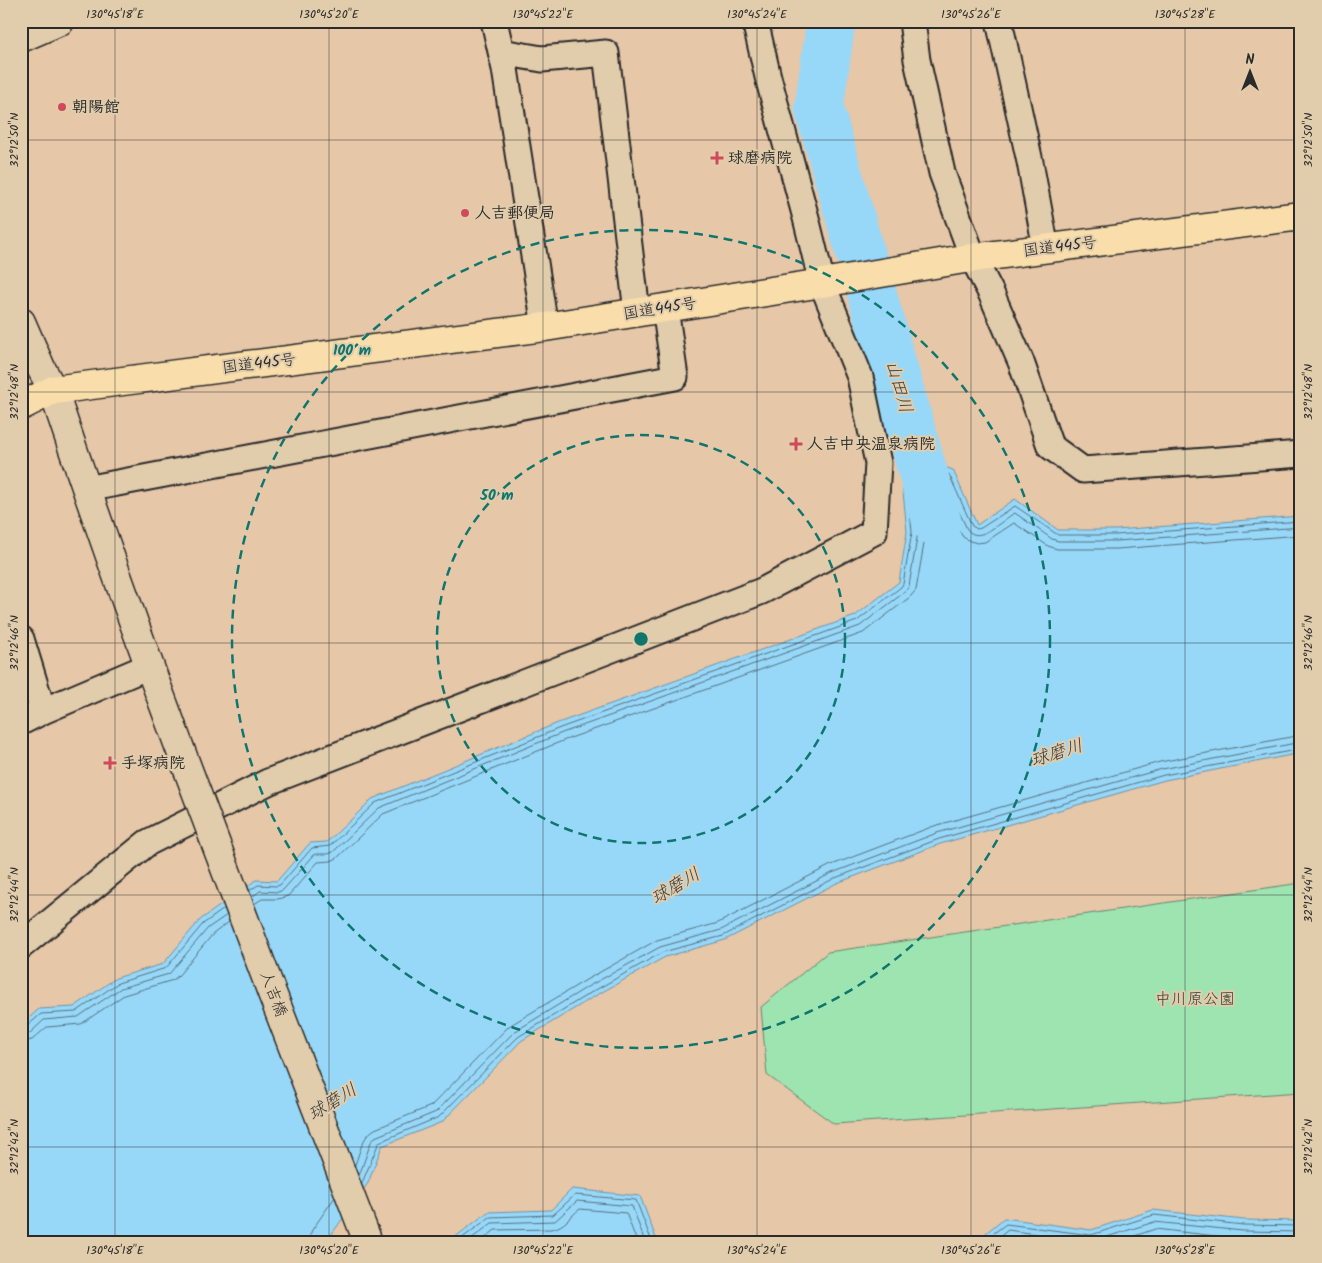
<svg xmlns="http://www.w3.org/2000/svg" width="1322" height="1263" font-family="Kalam,'Klee One',sans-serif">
	<rect width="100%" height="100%" fill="#e6c7a8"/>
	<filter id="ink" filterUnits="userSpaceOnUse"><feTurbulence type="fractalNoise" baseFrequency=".02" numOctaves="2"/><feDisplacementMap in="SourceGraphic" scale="10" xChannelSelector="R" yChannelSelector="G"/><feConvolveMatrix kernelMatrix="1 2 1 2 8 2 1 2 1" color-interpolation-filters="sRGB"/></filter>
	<g filter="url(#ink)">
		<path fill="#9ee4b1" stroke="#64886e" d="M 1301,883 L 1301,1092 L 834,1124 L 767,1075 L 761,1007 L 828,952 Z"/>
		<path fill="#97d8f9" stroke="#6c93a7" d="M 899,451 L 953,470 L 977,525 L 1015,499 L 1058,530 L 1116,530 L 1301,516 L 1301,753 L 1165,780 L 940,844 L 837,883 L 725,940 L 665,957 L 595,996 L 521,1041 L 442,1122 L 382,1146 L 368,1183 L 326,1242 L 21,1242 L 21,1025 L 39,1009 L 74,1007 L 116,978 L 163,964 L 200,920 L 256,880 L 277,881 L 310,843 L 327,842 L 355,816 L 372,799 L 558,723 L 855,616 L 899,582 L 907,532 Z
			M 572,1189 L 640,1196 L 657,1241 L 659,1242 L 445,1242 L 450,1241 L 488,1212 L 551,1210 Z
			M 1153,1210 L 1244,1220 L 1301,1221 L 1301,1242 L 896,1242 L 981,1237 L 1004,1218 L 1091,1230 Z"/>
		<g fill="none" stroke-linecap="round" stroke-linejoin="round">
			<path stroke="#56707d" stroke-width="1" d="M 249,891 L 258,885 L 276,886 L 280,885 L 312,848 L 330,846 L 375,803 L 560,728 L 857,621 L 901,587 L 903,584 L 912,532 L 905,463 L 907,460 L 949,474 L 972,526 L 977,529 L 981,528 L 1015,506 L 1058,535 L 1116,535 L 1301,521
				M 252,897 L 260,891 L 278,892 L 283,890 L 315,854 L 328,854 L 333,852 L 379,808 L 562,733 L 860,626 L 906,591 L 909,586 L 918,532 L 912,472 L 914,469 L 944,479 L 967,529 C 979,546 1001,520 1015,513 L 1052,539 L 1058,541 L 1117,541 L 1301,527
				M 254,904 L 262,899 L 278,899 L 288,896 L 318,862 L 331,861 L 337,858 L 383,814 L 565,740 L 863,633 L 910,597 L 916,590 L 926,532 L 921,482 L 923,480 L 939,485 L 960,532 L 963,537 L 970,541 L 977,543 L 985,542 L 1014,523 L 1048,546 L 1057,549 L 1117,549 L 1301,535
				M 21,1028 L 26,1027 L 41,1014 L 76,1012 L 118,983 L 166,968 L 203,924 L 224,909
				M 21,1035 L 30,1033 L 44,1020 L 78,1017 L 121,988 L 169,974 L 208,928 L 227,915
				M 21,1042 L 32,1040 L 47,1027 L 81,1024 L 124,995 L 173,980 L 178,976 L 213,934 L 229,922
				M 355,1165 C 360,1152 362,1136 375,1129 L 431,1106 L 509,1026 L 586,980 L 657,940 L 718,923 L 829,866 L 934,826 L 1160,762 L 1301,735
				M 359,1176 L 371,1142 L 375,1137 L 436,1112 L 514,1032 L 589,986 L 660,947 L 721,930 L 832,873 L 937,833 L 1162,769 L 1301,742
				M 362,1183 L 379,1142 L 439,1117 L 518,1037 L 592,992 L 663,952 L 723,936 L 835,878 L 939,839 L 1164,775 L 1301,749
				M 309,1242 L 310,1235 L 312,1230 L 335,1197
				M 457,1242 L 490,1217 L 553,1215 L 575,1195 L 636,1200 L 652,1242
				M 467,1242 L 492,1223 L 555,1221 L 577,1201 L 632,1206 L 645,1242
				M 480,1242 L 495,1230 L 551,1229 C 565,1227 570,1216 580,1209 L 626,1213 L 637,1242
				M 982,1242 L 1006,1224 L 1091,1235 L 1154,1215 L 1243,1225 L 1301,1226
				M 993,1242 L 1008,1230 L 1091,1242 L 1154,1222 L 1243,1231 L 1301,1232
				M 1117,1242 L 1155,1229 L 1243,1239 L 1301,1240"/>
			<path stroke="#97d8f9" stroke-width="49" d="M 831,21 L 819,108 L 937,522"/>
			<g stroke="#2b2b2b" stroke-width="29">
				<path id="minor" d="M 494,21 L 505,69 L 545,327
					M 912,21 L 917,60 L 942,173 L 973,258 L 991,293 L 1021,362 L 1050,446 L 1083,470 L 1301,454
					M 999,21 L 1030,162 L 1046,249
					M 501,52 L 542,59 L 606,53 L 637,312
					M 86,489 L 675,377 L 665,308
					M 21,639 L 43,711
					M 21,722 L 43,711 L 149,666
					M 21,946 L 147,843 L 268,782 L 762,591 L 874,532 L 878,463 L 860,377 L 822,283 L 806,218 L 768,77 L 755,21"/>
			</g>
			<g stroke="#2b2b2b" stroke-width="31">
				<path id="tertiary" d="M 21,38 L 60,21
					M 53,390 C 93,510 135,628 179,746"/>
			</g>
			<g stroke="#2b2b2b" stroke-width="31">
				<path id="secondary" d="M 21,322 L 41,368 L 53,390"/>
			</g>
			<g stroke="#2b2b2b" stroke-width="31">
				<path id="trunk" d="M 21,406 L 53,390 L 545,327 L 822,283 L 964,259 L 1301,216"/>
			</g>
			<use href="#minor" stroke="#e1ccab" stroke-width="25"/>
			<use href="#tertiary" stroke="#e1ccab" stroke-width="28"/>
			<use href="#secondary" stroke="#e1ccab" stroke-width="28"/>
			<use href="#trunk" stroke="#f9deab" stroke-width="28"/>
			<g stroke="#2b2b2b" stroke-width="31" stroke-linecap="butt">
				<path id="tertiary-bridge" d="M 179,746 L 272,993 L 368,1242"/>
			</g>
			<use href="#tertiary-bridge" stroke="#e1ccab" stroke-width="28"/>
		</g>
	</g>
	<path fill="none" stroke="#2b2b2b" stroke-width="1" stroke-opacity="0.45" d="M 115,21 L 115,1242M 329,21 L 329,1242M 543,21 L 543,1242M 757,21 L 757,1242M 971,21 L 971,1242M 1185,21 L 1185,1242M 21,140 L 1301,140M 21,392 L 1301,392M 21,643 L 1301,643M 21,895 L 1301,895M 21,1147 L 1301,1147"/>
	<g fill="none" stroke="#0f766e" stroke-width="2.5" stroke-dasharray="9 6">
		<circle cx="641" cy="639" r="204"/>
		<circle cx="641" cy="639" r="409"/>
	</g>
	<g fill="#d1495b" stroke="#e1ccab" stroke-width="2">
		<circle cx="62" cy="107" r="5"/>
		<path d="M714.5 150.5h5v5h5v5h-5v5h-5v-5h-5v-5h5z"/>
		<circle cx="465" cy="213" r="5"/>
		<path d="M793.5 436.5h5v5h5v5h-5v5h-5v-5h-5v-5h5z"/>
		<path d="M107.5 755.5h5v5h5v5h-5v5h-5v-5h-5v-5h5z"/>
	</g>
	<g text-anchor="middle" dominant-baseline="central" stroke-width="4" stroke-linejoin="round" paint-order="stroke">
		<g font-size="16" font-weight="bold" fill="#2b2b2b" stroke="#e1ccab" text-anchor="start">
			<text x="72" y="107">朝陽館</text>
			<text x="728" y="158">球磨病院</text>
			<text x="475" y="213">人吉郵便局</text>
			<text x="807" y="444">人吉中央温泉病院</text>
			<text x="121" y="763">手塚病院</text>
		</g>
		<g font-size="16" fill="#2b2b2b" stroke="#e1ccab">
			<text transform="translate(1060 247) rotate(-7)">国道445号</text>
			<text transform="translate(660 309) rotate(-9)">国道445号</text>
			<text transform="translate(259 364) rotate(-7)">国道445号</text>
			<text transform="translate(273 994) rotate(69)">人吉橋</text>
		</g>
		<g font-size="16" fill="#363e38" stroke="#e1ccab">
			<text x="1195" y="999">中川原公園</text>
		</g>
		<g font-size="18" font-style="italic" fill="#363c40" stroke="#e1ccab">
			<text transform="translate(898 387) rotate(74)">山田川</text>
			<text transform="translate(1057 754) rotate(-18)">球磨川</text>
			<text transform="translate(676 887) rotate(-31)">球磨川</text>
			<text transform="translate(333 1103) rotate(-32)">球磨川</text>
		</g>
	</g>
	<circle cx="641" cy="639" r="8" fill="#0f766e" stroke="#e1ccab" stroke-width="2.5"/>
	<g font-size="15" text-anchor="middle" font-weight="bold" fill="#0f766e" stroke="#e1ccab" stroke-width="4" stroke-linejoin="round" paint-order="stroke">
		<text x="352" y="355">100 m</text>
		<text x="497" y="500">50 m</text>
	</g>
	<rect width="1322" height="1263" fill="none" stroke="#e1ccab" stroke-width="55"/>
	<g transform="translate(1250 72)" stroke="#e1ccab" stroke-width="4" paint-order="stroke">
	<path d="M0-4L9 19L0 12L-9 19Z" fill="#2b2b2b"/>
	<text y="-8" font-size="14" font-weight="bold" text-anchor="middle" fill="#2b2b2b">N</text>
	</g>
	<rect x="28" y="28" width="1266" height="1208" fill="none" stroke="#2b2b2b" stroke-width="2"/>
	<g font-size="12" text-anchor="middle" fill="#2b2b2b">
		<text x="115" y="18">130°45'18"E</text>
		<text x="329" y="18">130°45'20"E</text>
		<text x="543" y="18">130°45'22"E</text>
		<text x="757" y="18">130°45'24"E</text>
		<text x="971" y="18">130°45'26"E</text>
		<text x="1185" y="18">130°45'28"E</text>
		<text transform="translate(14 140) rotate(-90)" y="4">32°12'50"N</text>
		<text transform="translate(1308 140) rotate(-90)" y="4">32°12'50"N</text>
		<text transform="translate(14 392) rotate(-90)" y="4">32°12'48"N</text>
		<text transform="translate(1308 392) rotate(-90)" y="4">32°12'48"N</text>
		<text transform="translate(14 643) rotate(-90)" y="4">32°12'46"N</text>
		<text transform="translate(1308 643) rotate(-90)" y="4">32°12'46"N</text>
		<text transform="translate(14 895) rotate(-90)" y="4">32°12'44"N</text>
		<text transform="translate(1308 895) rotate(-90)" y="4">32°12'44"N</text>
		<text transform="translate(14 1147) rotate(-90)" y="4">32°12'42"N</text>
		<text transform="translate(1308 1147) rotate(-90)" y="4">32°12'42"N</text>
		<text x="115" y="1254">130°45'18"E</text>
		<text x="329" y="1254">130°45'20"E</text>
		<text x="543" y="1254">130°45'22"E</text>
		<text x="757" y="1254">130°45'24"E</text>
		<text x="971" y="1254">130°45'26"E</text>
		<text x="1185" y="1254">130°45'28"E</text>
	</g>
</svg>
